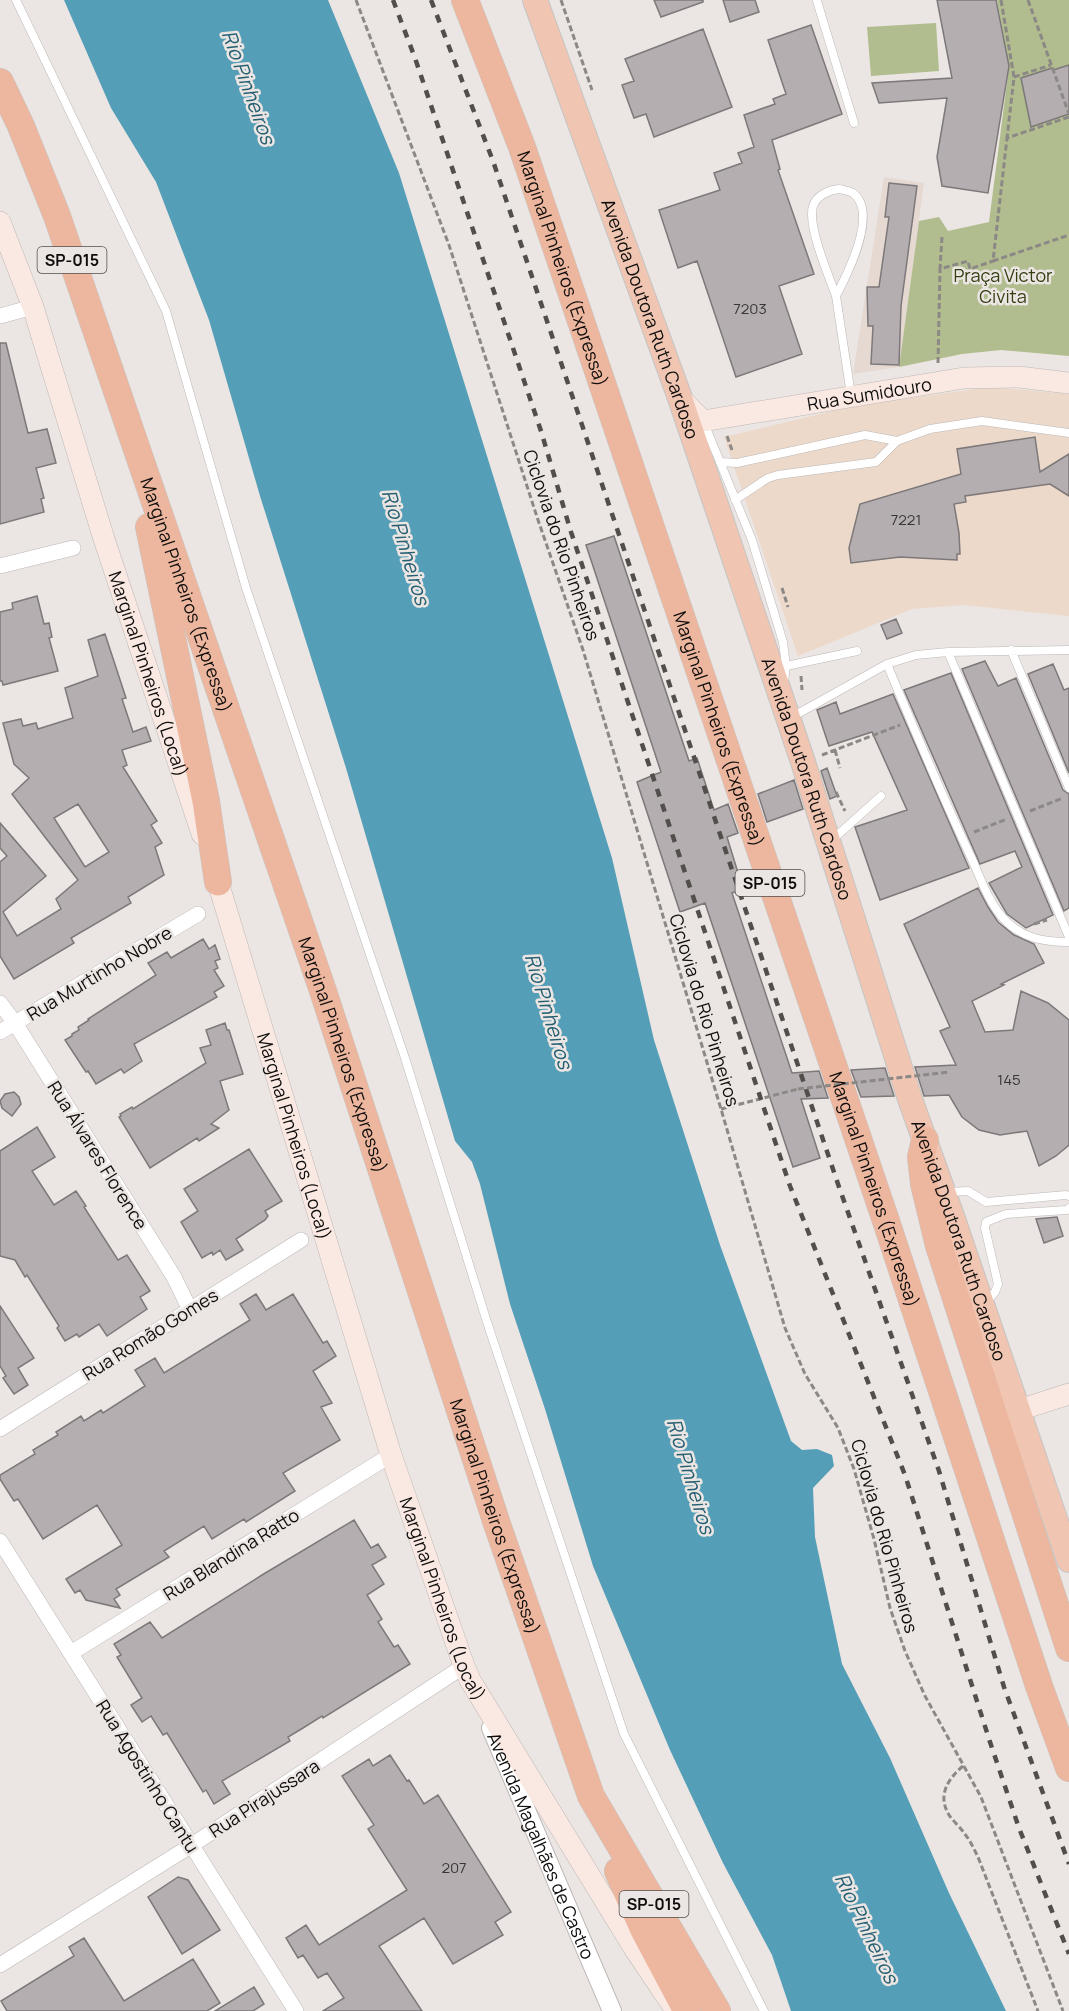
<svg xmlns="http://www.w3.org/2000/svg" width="1069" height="2011" font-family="Manrope,sans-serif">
	<rect width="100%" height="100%" fill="#ebe6e3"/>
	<path fill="#edd9ca" d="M 989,387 L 1069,394 L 1069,616 L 964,605 L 912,609 L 798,656 L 724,437 L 854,406 Z"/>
	<path fill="#e6d9d2" d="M 884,177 L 924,183 L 899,367 L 853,374 Z"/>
	<path fill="#b1bd8e" d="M 997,0 L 1069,0 L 1069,356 L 1001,350 L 962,354 L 899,367 L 919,221 L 939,217 L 948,231 L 989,222 L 1009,67 Z
		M 936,23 L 939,71 L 871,76 L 867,27 Z"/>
	<path fill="#559eb7" d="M 64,0 L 328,0 L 399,173 L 612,858 L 654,1040 L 720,1245 L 791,1441 L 802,1450 L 817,1449 L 832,1455 L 834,1466 L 813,1488 L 815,1537 L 842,1664 L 890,1758 L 949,1893 L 1006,2011 L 791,2011 L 772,1955 L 723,1863 L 670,1750 L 593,1566 L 545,1409 L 510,1304 L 480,1184 L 472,1162 L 455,1141 L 346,768 L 260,496 L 209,320 L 156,182 L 111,108 Z"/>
	<path fill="#b4aeb0" stroke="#7d7879" stroke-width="1.5" fill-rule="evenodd" d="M 654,0 L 703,0 L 703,2 L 661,17 Z
		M 723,0 L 755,0 L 759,12 L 730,22 Z
		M 937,0 L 996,0 L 1009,66 L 988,193 L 942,186 L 937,157 L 947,98 L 879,103 L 872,83 L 952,78 Z
		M 811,25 L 842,114 L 772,140 L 780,169 L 778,170 L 814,274 L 779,286 L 802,354 L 736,377 L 697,261 L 678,268 L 659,210 L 720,190 L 714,173 L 742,163 L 738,153 L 754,147 L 744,115 L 775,104 L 773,99 L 786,94 L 768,40 Z
		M 703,29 L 732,107 L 654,137 L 646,114 L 634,118 L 622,85 L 634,81 L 625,59 Z
		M 1069,65 L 1069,114 L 1031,127 L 1021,78 L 1052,68 L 1053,70 Z
		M 889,183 L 917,186 L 901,306 L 899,365 L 871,364 L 873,326 L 868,326 L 867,287 L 879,287 L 889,217 L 885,217 Z
		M 0,343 L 6,343 L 28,433 L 47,429 L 56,463 L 36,468 L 44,498 L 41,499 L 44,512 L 0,524 Z
		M 1035,437 L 1040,472 L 1069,454 L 1069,496 L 1050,484 L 965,496 L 966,502 L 954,504 L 959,533 L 960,554 L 957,554 L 957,560 L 900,557 L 851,563 L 849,548 L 860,504 L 961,474 L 957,449 Z
		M 614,536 L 689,761 L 697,758 L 714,810 L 728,804 L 738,833 L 727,837 L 743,889 L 732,893 L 792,1073 L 819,1071 L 828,1098 L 801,1099 L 820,1158 L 793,1167 L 705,903 L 680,912 L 637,782 L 661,772 L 586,545 Z
		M 37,596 L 44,624 L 49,623 L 52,637 L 49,638 L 58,671 L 3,685 L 2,681 L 0,681 L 0,612 L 13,609 L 12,603 Z
		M 896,619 L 902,633 L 887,639 L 881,625 Z
		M 105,634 L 126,698 L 122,699 L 133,732 L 146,727 L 151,741 L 122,750 L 127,765 L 123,767 L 157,821 L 151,825 L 162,843 L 155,847 L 164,875 L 128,897 L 131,903 L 71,938 L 74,943 L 14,979 L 0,956 L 0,862 L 7,856 L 0,848 L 0,823 L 46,876 L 3,912 L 17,936 L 61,909 L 56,899 L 78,880 L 12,794 L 29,778 L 14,764 L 3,723 L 21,719 L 23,726 L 36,723 L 38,729 L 73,718 L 65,688 L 98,676 L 88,640 ZM 78,804 L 109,852 L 85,867 L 54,818 Z
		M 985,661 L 998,686 L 1016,678 L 1063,790 L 1069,794 L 1069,908 L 1064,911 L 962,669 Z
		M 1053,664 L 1064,690 L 1069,688 L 1069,773 L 1028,674 Z
		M 951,673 L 1053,915 L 1026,928 L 1007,914 L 989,883 L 1022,867 L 1015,851 L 980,864 L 904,690 Z
		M 893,694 L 969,868 L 880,900 L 855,827 L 907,810 L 872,732 L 829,746 L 817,710 L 836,702 L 840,714 Z
		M 827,768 L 837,796 L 830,799 L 821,771 Z
		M 794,780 L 803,809 L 767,822 L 758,794 Z
		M 978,888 L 988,907 L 998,922 L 1014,935 L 1034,944 L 1044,963 L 1001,984 L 1004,985 L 972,1001 L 985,1032 L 1013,1030 L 1021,991 L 1048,1003 L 1069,1020 L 1069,1145 L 1056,1156 L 1039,1166 L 1027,1131 L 1000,1135 L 979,1130 L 962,1117 L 949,1095 L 924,1096 L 915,1067 L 956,1065 L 940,1031 L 950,1027 L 904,924 Z
		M 203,939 L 209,949 L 215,945 L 220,959 L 215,961 L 218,968 L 214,970 L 224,986 L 214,992 L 217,997 L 134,1044 L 142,1061 L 124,1073 L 121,1069 L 96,1084 L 88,1071 L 86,1072 L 65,1040 L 72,1036 L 72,1034 L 79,1030 L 78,1027 L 89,1020 L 88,1019 L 156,975 L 148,963 L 167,952 L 171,958 Z
		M 225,1023 L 227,1030 L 229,1030 L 243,1074 L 220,1081 L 229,1110 L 211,1124 L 219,1128 L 199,1141 L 197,1138 L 150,1168 L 119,1117 L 121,1116 L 120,1114 L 132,1107 L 133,1109 L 206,1063 L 200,1048 L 211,1045 L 206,1030 Z
		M 885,1068 L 894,1096 L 861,1097 L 851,1070 Z
		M 14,1092 L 19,1097 L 21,1104 L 12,1116 L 2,1108 L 0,1101 L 5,1094 Z
		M 37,1127 L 55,1157 L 32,1171 L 54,1205 L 76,1191 L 86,1206 L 84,1207 L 118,1260 L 127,1255 L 150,1291 L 140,1297 L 147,1309 L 107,1336 L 99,1324 L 79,1337 L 77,1334 L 65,1341 L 57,1328 L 59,1326 L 27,1275 L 25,1277 L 15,1260 L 0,1256 L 0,1151 Z
		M 249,1149 L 282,1201 L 265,1211 L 268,1216 L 265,1220 L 236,1239 L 243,1250 L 226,1260 L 220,1250 L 213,1255 L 212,1252 L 202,1258 L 181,1222 L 198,1211 L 184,1189 Z
		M 1057,1217 L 1063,1236 L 1044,1243 L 1036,1219 Z
		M 256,1294 L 266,1310 L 293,1294 L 323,1343 L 327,1341 L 336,1356 L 313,1371 L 332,1403 L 321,1407 L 340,1440 L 283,1473 L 295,1491 L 246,1522 L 244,1519 L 212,1539 L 204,1526 L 164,1551 L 169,1557 L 116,1589 L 120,1595 L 114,1599 L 120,1608 L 86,1600 L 80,1590 L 75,1593 L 66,1579 L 122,1545 L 97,1505 L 43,1539 L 18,1499 L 14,1501 L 0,1479 L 0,1475 L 35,1454 L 33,1450 L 58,1435 L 56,1432 L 81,1416 L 84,1421 L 101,1410 L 103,1413 L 145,1386 L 135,1370 L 155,1358 L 164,1373 L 250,1320 L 240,1304 Z
		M 0,1306 L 34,1358 L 18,1368 L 28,1385 L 14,1394 L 3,1378 L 6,1376 L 0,1366 Z
		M 354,1520 L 371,1548 L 378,1544 L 386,1557 L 372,1565 L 384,1584 L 367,1595 L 382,1619 L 378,1622 L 394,1647 L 398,1645 L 410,1664 L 323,1718 L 322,1716 L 303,1728 L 288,1737 L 290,1741 L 222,1781 L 230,1794 L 214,1804 L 206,1790 L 203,1792 L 167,1733 L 163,1735 L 151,1716 L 142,1722 L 131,1705 L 142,1698 L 117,1657 L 121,1655 L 114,1644 L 150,1622 L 162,1638 L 262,1575 Z
		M 390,1755 L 407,1781 L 409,1780 L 424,1804 L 438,1795 L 511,1912 L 495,1922 L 503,1935 L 453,1964 L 424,1918 L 379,1946 L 422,2011 L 323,2011 L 344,1998 L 327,1973 L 318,1978 L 303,1955 L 298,1958 L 286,1938 L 306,1925 L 319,1945 L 407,1890 L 368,1829 L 374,1825 L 342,1776 L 369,1759 L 373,1766 Z
		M 178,1877 L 188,1880 L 220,1930 L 182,1954 L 148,1897 Z
		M 84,1938 L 124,2001 L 193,1959 L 220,2003 L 207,2011 L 7,2011 L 1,2001 L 74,1956 L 69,1947 Z
		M 254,1987 L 264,2004 L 253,2011 L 215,2011 Z"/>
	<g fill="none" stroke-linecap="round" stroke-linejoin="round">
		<g stroke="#bdb8b6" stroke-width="9">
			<path id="service" d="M 16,0 L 166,311 L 246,588 L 405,1058 L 487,1322 L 624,1734 L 764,2011
				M 817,1 L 854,123
				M 839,189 C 843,190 849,191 853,193 C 879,213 847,275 836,296 C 829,276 807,226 813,206 C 817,195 829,190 839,189 Z
				M 836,296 L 851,395
				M 704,423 L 752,540 L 783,642 L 786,666 L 784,681
				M 720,462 L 737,463 L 865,435 L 897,441
				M 735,500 L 768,478 L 778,475 L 876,462 L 897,441 L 930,429 L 982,421 L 1069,433
				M 1011,650 L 1069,788
				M 948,652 L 1069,937
				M 887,664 C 914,729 941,794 971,857 C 980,877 988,901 1003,918 C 1021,938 1043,942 1069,942
				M 786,666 L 857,651
				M 792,717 L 887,664 L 916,655 L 948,652 L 1069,650
				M 832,840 L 881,796
				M 948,1192 L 968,1191 L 986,1202 L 1066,1195 L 1069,1196
				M 986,1302 L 995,1292 L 998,1284 L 985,1228 L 986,1222 L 1006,1214 L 1067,1210 L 1069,1208"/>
		</g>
		<g stroke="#bdb8b6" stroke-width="16">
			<path id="minor" d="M 0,316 L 33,307
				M 0,566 L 73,548
				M 0,1003 L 15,1023 L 174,1277 L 190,1310
				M 0,1032 L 198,914
				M 0,1429 L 301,1240
				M 0,1541 L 296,2011
				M 71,1653 L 391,1455
				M 0,1965 L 192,1845 L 464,1666"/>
		</g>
		<g stroke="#bdb8b6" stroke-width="20">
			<g id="tertiary">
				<path id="s1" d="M 491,1728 L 612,2011"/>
			</g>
		</g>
		<g stroke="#bdb8b6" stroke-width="22">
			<g id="secondary">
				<path id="s2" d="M 0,222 L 33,307 L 104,539 L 202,834"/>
				<path id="s3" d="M 680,398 L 703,421 L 964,378 L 1019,377 L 1069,383"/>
				<path id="s4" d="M 214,869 L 391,1455 L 464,1666 L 470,1680 L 634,1948 L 673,2006"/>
				<path d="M 1019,1410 L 1069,1394"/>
			</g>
		</g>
		<g stroke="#c5c5c5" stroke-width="26">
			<g id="trunk">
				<path id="s5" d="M 535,0 L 680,398 L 803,762 L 910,1099 L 953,1219 L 1069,1560"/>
			</g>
		</g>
		<g stroke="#c5c5c5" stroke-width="28">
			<g id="motorway">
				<path id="s6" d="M 465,0 L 522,147 L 887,1224 L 1039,1686 L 1069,1768"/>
				<path id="s7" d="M 0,82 L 21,126 L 57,216 L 134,441 L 323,991 L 497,1524 L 591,1796 L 717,2011"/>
				<path d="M 149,527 L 206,801 L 218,882"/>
				<path d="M 925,1140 L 921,1157 L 924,1184 L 939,1246 L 1069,1648"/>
				<path d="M 618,1871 L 644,1930 L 687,2011"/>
			</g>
		</g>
		<path stroke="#8c8886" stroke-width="3" stroke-dasharray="6 3" stroke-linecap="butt" d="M 356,0 L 449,245 L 537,517 L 583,650 L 721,1109 L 785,1328 L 805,1374 L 838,1428 L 854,1469 L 874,1539 L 890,1608 L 905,1651 L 925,1696 L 981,1797 L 1063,2011
			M 561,0 L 592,90
			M 1001,0 L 1014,77 L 1007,138
			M 1028,0 L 1069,114
			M 1014,77 L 1051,65
			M 1069,117 L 1007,138 L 993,261 L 1069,235
			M 942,237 L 940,269 L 968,261 L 970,269 L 993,261
			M 938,363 L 940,269
			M 727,436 L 732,450
			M 782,588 L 788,607
			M 801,676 L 802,690
			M 835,750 L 840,768
			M 822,755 L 900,725
			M 836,792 L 845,811
			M 1030,811 L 1063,798
			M 974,832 L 1007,819
			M 1034,924 L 1047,920
			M 721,1109 L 798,1089
			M 963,1766 C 948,1779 937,1795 949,1815 C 953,1821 960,1827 964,1833 C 970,1840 974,1849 978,1857 L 1038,2011"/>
		<use href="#service" stroke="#fff" stroke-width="8"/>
		<use href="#minor" stroke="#fff" stroke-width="15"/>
		<use href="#tertiary" stroke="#fff" stroke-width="18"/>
		<use href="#secondary" stroke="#fae9e2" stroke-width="21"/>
		<use href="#trunk" stroke="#f0c6b2" stroke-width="24"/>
		<use href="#motorway" stroke="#edb79f" stroke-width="27"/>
		<path stroke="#514e4c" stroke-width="4.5" stroke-dasharray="8 8" stroke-linecap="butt" d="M 393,0 L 415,58 L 541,431 L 571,532 L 790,1186 L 905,1475 L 990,1742 L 1019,1828 L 1069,1954
			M 431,0 L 493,161 L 838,1184 L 939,1471 L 1004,1687 L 1069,1864"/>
		<path stroke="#8c8886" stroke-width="3" stroke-dasharray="6 3" stroke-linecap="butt" d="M 798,1089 L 950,1072"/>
	</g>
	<g text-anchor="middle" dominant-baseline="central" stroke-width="5" stroke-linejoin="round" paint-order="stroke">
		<g font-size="15" fill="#383535">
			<text x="750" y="308">7203</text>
			<text x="906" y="519">7221</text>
			<text x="1009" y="1079">145</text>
			<text x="454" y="1867">207</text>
		</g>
		<g fill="#ebe6e3" stroke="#514e4c" stroke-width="1.5">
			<rect x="37.5" y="247" width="69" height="26" rx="4.5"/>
			<rect x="735.5" y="870" width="69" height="26" rx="4.5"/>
			<rect x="619.5" y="1891" width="69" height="26" rx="4.5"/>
		</g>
		<g font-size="16" font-weight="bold" fill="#0f0d0c">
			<text x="72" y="260">SP-015</text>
			<text x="770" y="883">SP-015</text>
			<text x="654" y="1904">SP-015</text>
		</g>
		<g font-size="18" fill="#0f0d0c" stroke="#ebe6e3">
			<text stroke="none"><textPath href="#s6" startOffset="286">Marginal Pinheiros (Expressa)</textPath></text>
			<text stroke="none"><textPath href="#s5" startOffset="339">Avenida Doutora Ruth Cardoso</textPath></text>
			<text stroke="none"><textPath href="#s3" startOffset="201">Rua Sumidouro</textPath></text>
			<text transform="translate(562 545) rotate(71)">Ciclovia do Rio Pinheiros</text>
			<text stroke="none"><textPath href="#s7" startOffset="546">Marginal Pinheiros (Expressa)</textPath></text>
			<text stroke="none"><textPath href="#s2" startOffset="476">Marginal Pinheiros (Local)</textPath></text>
			<text stroke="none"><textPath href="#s6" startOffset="772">Marginal Pinheiros (Expressa)</textPath></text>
			<text stroke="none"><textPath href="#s5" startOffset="825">Avenida Doutora Ruth Cardoso</textPath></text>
			<text transform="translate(99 973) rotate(-31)">Rua Murtinho Nobre</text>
			<text transform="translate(705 1010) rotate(73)">Ciclovia do Rio Pinheiros</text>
			<text stroke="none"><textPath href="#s7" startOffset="1032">Marginal Pinheiros (Expressa)</textPath></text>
			<text stroke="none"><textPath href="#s4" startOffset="279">Marginal Pinheiros (Local)</textPath></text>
			<text transform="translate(98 1155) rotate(58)">Rua Álvares Florence</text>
			<text stroke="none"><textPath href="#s6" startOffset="1258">Marginal Pinheiros (Expressa)</textPath></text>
			<text stroke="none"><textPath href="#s5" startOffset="1311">Avenida Doutora Ruth Cardoso</textPath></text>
			<text transform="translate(150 1334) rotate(-32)">Rua Romão Gomes</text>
			<text stroke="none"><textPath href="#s7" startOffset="1518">Marginal Pinheiros (Expressa)</textPath></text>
			<text transform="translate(885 1536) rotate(74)">Ciclovia do Rio Pinheiros</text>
			<text transform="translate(231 1554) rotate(-32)">Rua Blandina Ratto</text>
			<text stroke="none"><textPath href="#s4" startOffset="765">Marginal Pinheiros (Local)</textPath></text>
			<text transform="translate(148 1776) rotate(58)">Rua Agostinho Cantu</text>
			<text transform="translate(264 1798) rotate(-33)">Rua Pirajussara</text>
			<text stroke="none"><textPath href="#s1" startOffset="128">Avenida Magalhães de Castro</textPath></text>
		</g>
		<g font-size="18" fill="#353e11" stroke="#ebe6e3">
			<text x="1003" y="275">Praça Victor<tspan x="1003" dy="21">Civita</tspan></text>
		</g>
		<g font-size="20" font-style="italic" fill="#255f72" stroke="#ebe6e3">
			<text transform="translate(249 87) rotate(70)">Rio Pinheiros</text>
			<text transform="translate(406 547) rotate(73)">Rio Pinheiros</text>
			<text transform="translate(549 1011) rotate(73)">Rio Pinheiros</text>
			<text transform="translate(691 1476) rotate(73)">Rio Pinheiros</text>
			<text transform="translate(867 1928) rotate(64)">Rio Pinheiros</text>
		</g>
	</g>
</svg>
